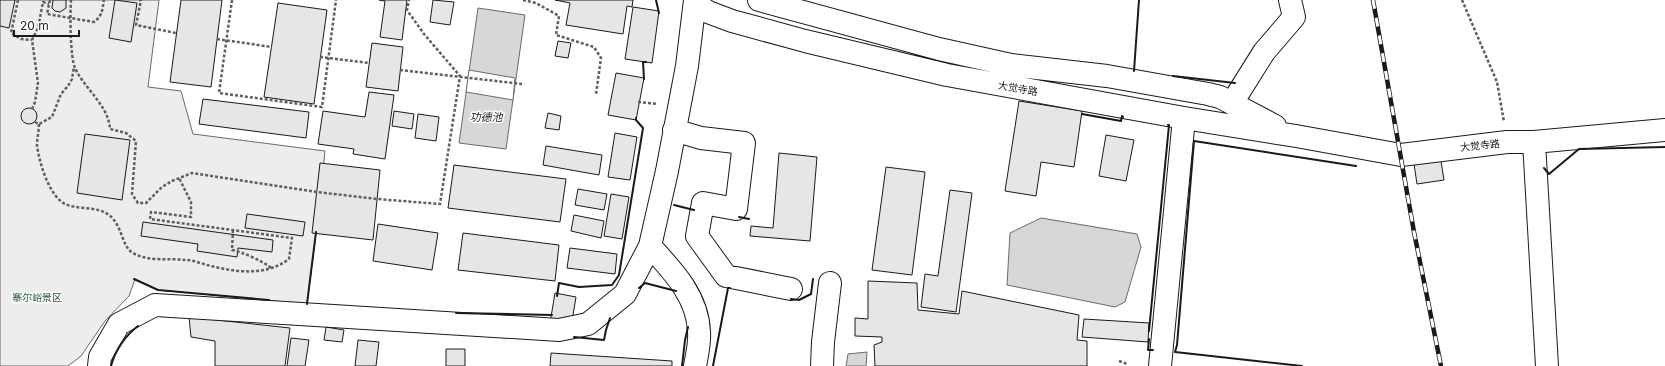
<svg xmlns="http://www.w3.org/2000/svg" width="1665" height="366" font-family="Inter,'Noto Sans SC',sans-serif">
	<rect width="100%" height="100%" fill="#fff"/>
	<path fill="#ededed" stroke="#6a6a6a" d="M 0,0 L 159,0 L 148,87 L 181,91 L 193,134 L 325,151 L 317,227 L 307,304 L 158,290 L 135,279 L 129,296 L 105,321 L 81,356 L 68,366 L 0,366 Z"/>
	<path fill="#d7d7d7" stroke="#6a6a6a" d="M 478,8 L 525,15 L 506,149 L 459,143 Z
		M 1041,218 L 1137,234 L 1141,247 L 1125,302 L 1115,307 L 1007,285 L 1010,233 Z
		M 867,352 L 866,366 L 846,366 L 848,354 Z"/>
	<path fill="#fff" stroke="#6a6a6a" d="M 469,70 L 515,78 L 513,100 L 466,92 Z"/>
	<path fill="#e6e6e6" stroke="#1a1a1a" d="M 0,0 L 15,0 L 9,28 L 0,26 Z
		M 53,0 L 66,0 L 66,8 L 60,12 L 55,11 L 52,8 Z
		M 115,0 L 137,3 L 131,42 L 109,38 Z
		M 181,0 L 222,0 L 211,87 L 170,82 Z
		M 379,0 L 407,0 L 402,40 L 380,37 L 385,1 Z
		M 433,0 L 454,2 L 450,25 L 430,22 Z
		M 555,0 L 633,0 L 632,7 L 627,6 L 623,34 L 566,25 L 570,3 Z
		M 278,3 L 327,10 L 314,104 L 264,97 Z
		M 633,7 L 659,11 L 652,63 L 625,59 Z
		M 558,41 L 571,43 L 568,58 L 555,56 Z
		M 372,43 L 403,47 L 398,91 L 366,87 Z
		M 616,73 L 644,78 L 636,120 L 608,115 Z
		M 369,92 L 394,95 L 385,159 L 353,154 L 354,149 L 318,144 L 323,111 L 365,117 Z
		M 203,99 L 309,112 L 306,138 L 199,124 Z
		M 1019,101 L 1082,111 L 1074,167 L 1041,162 L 1036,196 L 1005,191 Z
		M21 116a8 8 0 1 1 16 0a8 8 0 1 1-16 0Z
		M 394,111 L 414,114 L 412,129 L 392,126 Z
		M 548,113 L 561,116 L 559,130 L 545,128 Z
		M 418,114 L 439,117 L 436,141 L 415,138 Z
		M 615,133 L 637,137 L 630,180 L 608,177 Z
		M 85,134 L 130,140 L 122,200 L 77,193 Z
		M 1106,135 L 1134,140 L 1126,181 L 1099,176 Z
		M 546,146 L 602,155 L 599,175 L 543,165 Z
		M 779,153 L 817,157 L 810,241 L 750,236 L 751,226 L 773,228 Z
		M 1441,161 L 1444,180 L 1417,184 L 1414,164 Z
		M 320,163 L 380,170 L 373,240 L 312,233 Z
		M 454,165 L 566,179 L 560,222 L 448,208 Z
		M 886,167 L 925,172 L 912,275 L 872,270 Z
		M 578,189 L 607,194 L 604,210 L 575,205 Z
		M 950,190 L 972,193 L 956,312 L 921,307 L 925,274 L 938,276 Z
		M 611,194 L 629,197 L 622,239 L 604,236 Z
		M 247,214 L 305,222 L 303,236 L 245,228 Z
		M 574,215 L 604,221 L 601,238 L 571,231 Z
		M 143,222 L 273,240 L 272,252 L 238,248 L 237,257 L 197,251 L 198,244 L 141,236 Z
		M 378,224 L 438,233 L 432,270 L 373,261 Z
		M 463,233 L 559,245 L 555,281 L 458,270 Z
		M 570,248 L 617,254 L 615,274 L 567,268 Z
		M 868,281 L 917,283 L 918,310 L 959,314 L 962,291 L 1079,315 L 1077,340 L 1087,341 L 1087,366 L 875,366 L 874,345 L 882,342 L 882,337 L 855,336 L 855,318 L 868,319 Z
		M 555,293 L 576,297 L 571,327 L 550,323 Z
		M 189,317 L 290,328 L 285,366 L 215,366 L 215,341 L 191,337 Z
		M 1084,319 L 1149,323 L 1148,342 L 1082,337 Z
		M 326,327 L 344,330 L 342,342 L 324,340 Z
		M 291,338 L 309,340 L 305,366 L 287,366 Z
		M 358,340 L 379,342 L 376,366 L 355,366 Z
		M 446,349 L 465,349 L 465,366 L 446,366 Z
		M 551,353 L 672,361 L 672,366 L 550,366 Z"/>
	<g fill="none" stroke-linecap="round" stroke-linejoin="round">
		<g stroke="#1a1a1a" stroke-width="24">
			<path id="minor" d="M 759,0 L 939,49 L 1011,65 L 1107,76 L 1208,94 L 1220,97 L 1275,126
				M 695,3 L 708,12 L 732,21 L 805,41 L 947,75 L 1184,118 L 1296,136 L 1401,155 L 1507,142 L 1534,142 L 1665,130
				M 1232,103 L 1264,52 L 1294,17 L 1290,0
				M 674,130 L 701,138 L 744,143 L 736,209 L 703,203 L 697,236 L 726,276 L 791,289
				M 1534,142 L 1547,366
				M 650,246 C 673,271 698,297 699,332 C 700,343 697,355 695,366
				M 99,366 L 100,357 L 119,324 L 155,305 L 559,330 L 588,324 L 625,294 L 650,246 L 667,171 L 687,66 L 695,0
				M 822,366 L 823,342 L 830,283
				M 1160,366 L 1184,118"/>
		</g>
		<path stroke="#5f5f5f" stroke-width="2.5" stroke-dasharray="3 2" stroke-linecap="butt" d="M 18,0 L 11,33 L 21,39 L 32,40
			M 50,0 L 47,14 L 94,22 C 103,15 102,10 104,0
			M 71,0 C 70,13 70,57 75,68 C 84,88 109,106 110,129 L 126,133 L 136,141 L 132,194 L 138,203 L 146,203 L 162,187 L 172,181 L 192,173 L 317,192 L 377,199 L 440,204 L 460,76 L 424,34 L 407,10 L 409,0
			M 139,0 L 141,0 L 136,25 L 176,33
			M 232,0 L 219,93 L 322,107 L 336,0
			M 523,0 L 536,3 L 559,16 L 556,35 L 594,47 L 601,58 L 596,94
			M 1462,0 L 1497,82 L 1504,122
			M 217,39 L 272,47
			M 320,57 L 369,63
			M 400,70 L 522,84
			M 638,102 L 658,104
			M 32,109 L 35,102 L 38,83 L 32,40 L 38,28 L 43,2 L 49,4
			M 35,122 L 39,124 L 52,117 L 61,94 L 68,86 L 72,79 L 74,67
			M 39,124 C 39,131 37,138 37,145 C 39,162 49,196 65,204 C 78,210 98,206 109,215 C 123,226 121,246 133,253 C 148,262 170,258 186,260 C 193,260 200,263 207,265 C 234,272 265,277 289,259 L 292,238 L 150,219 L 151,212 L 191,217 L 191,202 L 179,178
			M 233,230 L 232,250 C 240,251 265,262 271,268
			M 1119,361 L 1125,363 L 1127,366"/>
		<use href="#minor" stroke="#fff" stroke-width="22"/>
		<g stroke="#1a1a1a" stroke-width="4.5">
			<path id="rail" d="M 1373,0 L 1414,232 L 1441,366"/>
		</g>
		<use href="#rail" stroke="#fff" stroke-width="3" stroke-dasharray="9" stroke-linecap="butt"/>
		<path stroke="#1a1a1a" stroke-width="2" d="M 656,0 L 659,13
			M 1134,71 L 1139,0
			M 1173,76 L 1235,83
			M 644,79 L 643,62 L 646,62
			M 1082,114 L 1121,121 L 1122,116 L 1123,117
			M 1544,168 L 1549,174 L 1579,149 L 1665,147
			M 674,205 L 694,210
			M 739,217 L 749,219
			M 134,279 L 158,290 L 269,300
			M 639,288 L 645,283 L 676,291
			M 557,296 L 559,283 L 579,287 L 612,285 L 619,275 L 643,128 L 636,120 L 636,118
			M 791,299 L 799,300 L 811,294 L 813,279
			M 307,304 L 316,232
			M 456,313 L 552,315
			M 1149,331 L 1169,125 L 1168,125
			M 574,337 L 604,340 L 606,330 L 610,318
			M 1149,339 L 1148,350 L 1153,350
			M 111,366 C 115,350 126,335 138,326
			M 682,366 L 685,340 L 688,327
			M 713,366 L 728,288 L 730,288
			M 1302,366 L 1175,352 L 1177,345 L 1194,141 L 1356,166"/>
	</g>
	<g text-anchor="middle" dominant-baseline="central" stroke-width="3" stroke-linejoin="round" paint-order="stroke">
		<g font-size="10" fill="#1a1a1a" stroke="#fff">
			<text transform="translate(1018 88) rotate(10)">大觉寺路</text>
			<text transform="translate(1480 145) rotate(-6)">大觉寺路</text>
		</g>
		<g font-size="10" fill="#2b5a34" stroke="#fff">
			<text x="37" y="297">寨尔峪景区</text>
		</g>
		<g font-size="11" font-style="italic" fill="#1a1a1a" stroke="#fff">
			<text x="486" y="117">功德池</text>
		</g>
	</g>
	<path d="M14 30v6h65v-6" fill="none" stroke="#1a1a1a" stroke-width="2"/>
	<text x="20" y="30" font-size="12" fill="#1a1a1a" stroke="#ffffff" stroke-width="3" paint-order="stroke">20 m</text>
</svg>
